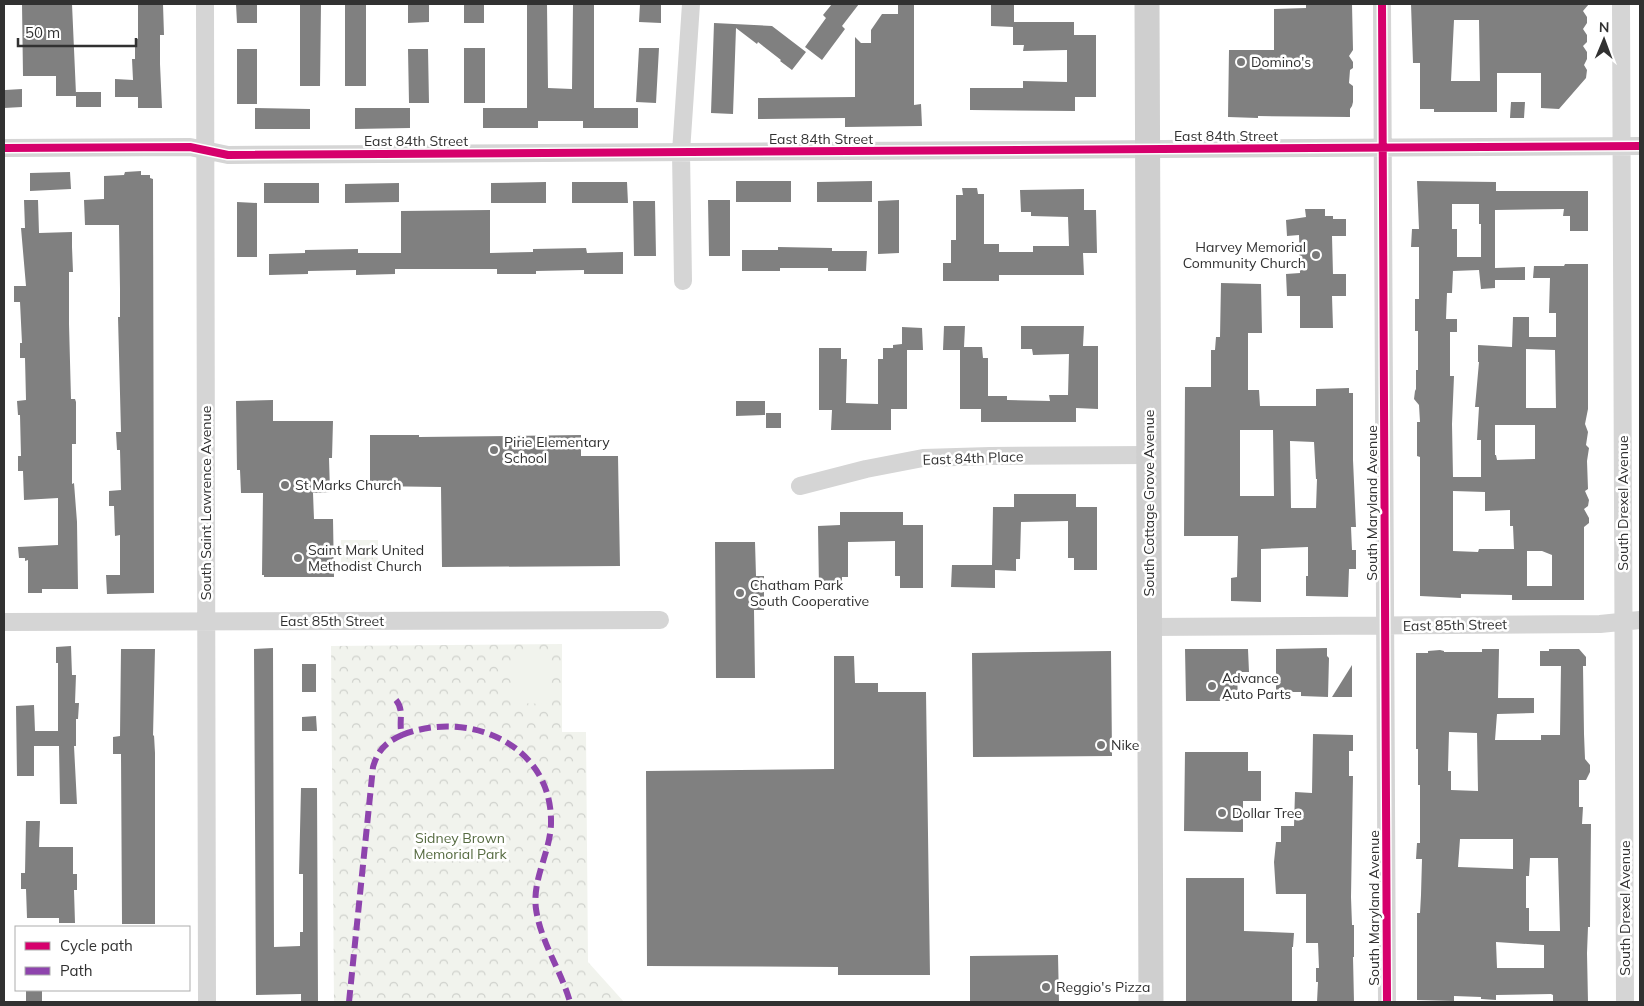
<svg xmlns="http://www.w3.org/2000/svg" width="1644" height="1006" font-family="Mulish,sans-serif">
	<defs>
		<pattern id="forest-crowns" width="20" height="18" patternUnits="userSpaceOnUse" patternTransform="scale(1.25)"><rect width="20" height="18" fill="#f1f3ed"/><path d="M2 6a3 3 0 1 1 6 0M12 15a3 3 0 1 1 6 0" fill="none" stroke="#cfd1cc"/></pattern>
	</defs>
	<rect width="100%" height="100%" fill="#fff"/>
	<path fill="url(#forest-crowns)" d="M 341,540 L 378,540 L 378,569 L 341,569 Z
		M 562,644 L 562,732 L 586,732 L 588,962 L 624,1002 L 334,1002 L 331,646 Z"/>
	<path fill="#f1f3ed" d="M 512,651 L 549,651 L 549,704 L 512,703 Z"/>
	<path fill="#808080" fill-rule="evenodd" d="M 22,4 L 72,4 L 76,94 L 76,92 L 101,92 L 101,107 L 76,107 L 76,96 L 56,96 L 56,76 L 23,76 Z
		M 138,4 L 163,4 L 164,35 L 160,35 L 160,64 L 162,108 L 138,108 L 138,97 L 115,97 L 115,79 L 133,80 L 132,59 L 135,59 L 135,39 L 138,39 Z
		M 236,4 L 257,4 L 257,23 L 237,23 Z
		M 300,4 L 321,4 L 320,86 L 300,86 Z
		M 345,4 L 366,4 L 366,86 L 345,86 Z
		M 408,4 L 429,4 L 429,22 L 408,23 Z
		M 464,4 L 484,4 L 484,23 L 464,23 Z
		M 527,4 L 547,4 L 548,88 L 572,89 L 573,4 L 594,4 L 594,108 L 638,108 L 638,128 L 583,128 L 583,121 L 538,121 L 538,128 L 483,128 L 483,108 L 527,108 Z
		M 640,4 L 661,4 L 661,23 L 639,22 Z
		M 832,4 L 859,4 L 842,26 L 845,29 L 822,60 L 805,47 L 826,18 L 823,15 Z
		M 898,4 L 914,4 L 914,105 L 921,104 L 922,126 L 845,127 L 845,118 L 758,119 L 758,98 L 855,97 L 855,37 L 861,43 L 871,43 L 871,30 L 882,14 L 898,14 Z
		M 991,4 L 1014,4 L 1014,22 L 1074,22 L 1074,35 L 1096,35 L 1096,97 L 1075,97 L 1075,111 L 970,110 L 970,88 L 1023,88 L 1023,81 L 1067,82 L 1067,50 L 1023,51 L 1024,45 L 1013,45 L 1013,27 L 991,26 Z
		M 1306,4 L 1352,4 L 1353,50 L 1349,56 L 1353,62 L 1353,68 L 1350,70 L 1349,83 L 1353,86 L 1353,102 L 1352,106 L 1350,109 L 1350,117 L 1258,116 L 1258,118 L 1228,117 L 1229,50 L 1274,50 L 1274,9 L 1306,8 Z
		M 1411,4 L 1589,4 L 1583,11 L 1587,17 L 1587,23 L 1583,29 L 1587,35 L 1587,42 L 1583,46 L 1587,52 L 1587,59 L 1584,65 L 1587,70 L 1586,78 L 1559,109 L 1541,108 L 1541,73 L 1497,73 L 1497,112 L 1434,112 L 1434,109 L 1420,109 L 1420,63 L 1413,63 ZM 1454,20 L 1479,20 L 1480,81 L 1451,81 Z
		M 714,23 L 772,26 L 806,52 L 792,70 L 780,61 L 781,60 L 758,42 L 757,44 L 736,28 L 733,114 L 711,113 Z
		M 464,48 L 485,48 L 485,103 L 464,103 Z
		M 639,48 L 659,48 L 656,103 L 636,102 Z
		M 237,49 L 257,49 L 257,104 L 237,104 Z
		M 408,49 L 428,49 L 429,103 L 409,103 Z
		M 22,89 L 22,107 L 4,108 L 5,90 Z
		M 1511,102 L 1525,102 L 1524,118 L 1510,118 Z
		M 255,108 L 310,109 L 310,129 L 255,129 Z
		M 355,108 L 410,108 L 410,128 L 355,129 Z
		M 141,171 L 141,175 L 150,175 L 150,178 L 153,179 L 154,593 L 107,594 L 106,575 L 120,575 L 120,535 L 115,536 L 114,506 L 109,506 L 109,491 L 121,490 L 120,450 L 117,450 L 116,432 L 121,432 L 118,317 L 120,317 L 120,289 L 119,225 L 85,225 L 84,200 L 104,199 L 104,176 L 124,175 L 125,172 Z
		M 70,172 L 71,189 L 30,191 L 30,173 Z
		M 736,181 L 791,181 L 791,202 L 736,202 Z
		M 872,181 L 872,202 L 817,202 L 817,182 Z
		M 1417,181 L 1496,182 L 1496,191 L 1588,191 L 1588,231 L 1570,231 L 1570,216 L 1563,216 L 1564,209 L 1495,210 L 1495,268 L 1525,267 L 1525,280 L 1495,280 L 1495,288 L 1481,289 L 1479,270 L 1453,271 L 1452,293 L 1447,293 L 1446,319 L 1457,319 L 1457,332 L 1450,332 L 1450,376 L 1454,376 L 1452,424 L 1453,477 L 1481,477 L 1481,440 L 1477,440 L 1479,407 L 1475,407 L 1479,362 L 1478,362 L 1478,345 L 1512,347 L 1513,317 L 1529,317 L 1529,337 L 1556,337 L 1556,313 L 1549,313 L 1550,278 L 1533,278 L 1534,266 L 1564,266 L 1565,264 L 1588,264 L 1588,409 L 1585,424 L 1588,432 L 1586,445 L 1589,448 L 1587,461 L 1588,489 L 1585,491 L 1589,500 L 1588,506 L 1584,509 L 1589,518 L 1589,523 L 1584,527 L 1584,600 L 1512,600 L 1512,595 L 1461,594 L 1461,598 L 1420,596 L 1420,457 L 1417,456 L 1417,422 L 1420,422 L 1419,405 L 1414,399 L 1415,391 L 1416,389 L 1416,370 L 1418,370 L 1418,331 L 1415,331 L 1415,299 L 1419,299 L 1419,247 L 1411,247 L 1412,229 L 1419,229 ZM 1452,204 L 1479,204 L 1479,224 L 1481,224 L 1481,257 L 1457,257 L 1457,229 L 1452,229 ZM 1526,349 L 1555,350 L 1556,408 L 1526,408 ZM 1495,425 L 1535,425 L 1535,459 L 1497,460 L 1496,455 L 1495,455 ZM 1453,491 L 1485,492 L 1485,511 L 1510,510 L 1510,526 L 1513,526 L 1514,549 L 1479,549 L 1478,552 L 1453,551 ZM 1527,551 L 1542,551 L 1552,555 L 1552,586 L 1527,586 Z
		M 546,182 L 546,203 L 491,203 L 491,183 Z
		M 572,182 L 627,182 L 628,203 L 572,203 Z
		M 264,183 L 319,183 L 319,203 L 264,203 Z
		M 399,183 L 399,202 L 345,203 L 345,184 Z
		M 962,188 L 977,188 L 978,194 L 984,194 L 984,244 L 999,244 L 999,252 L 1033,252 L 1033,246 L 1069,246 L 1068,217 L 1031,216 L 1031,212 L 1021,212 L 1020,190 L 1084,189 L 1084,210 L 1096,210 L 1097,253 L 1083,253 L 1084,275 L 999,275 L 999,281 L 943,281 L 943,263 L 951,263 L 951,240 L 956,240 L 956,195 L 963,195 Z
		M 24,200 L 38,200 L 39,233 L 72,232 L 72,247 L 73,272 L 69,272 L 69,324 L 71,399 L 75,399 L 76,402 L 76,444 L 72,444 L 72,484 L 74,483 L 77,522 L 78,589 L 42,589 L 42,593 L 28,593 L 28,560 L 25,561 L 25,558 L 19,558 L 18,547 L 58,545 L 58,498 L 24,500 L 23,471 L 18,471 L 18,456 L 21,456 L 20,415 L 18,415 L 17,401 L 26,400 L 25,358 L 20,358 L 20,343 L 22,343 L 20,302 L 14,302 L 14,286 L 26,286 L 21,228 L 25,228 Z
		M 708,200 L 730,200 L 730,256 L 709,256 Z
		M 899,200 L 899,253 L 878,254 L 878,201 Z
		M 633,201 L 655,201 L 656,256 L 634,256 Z
		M 237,202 L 257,203 L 257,257 L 237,257 Z
		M 1305,209 L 1325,209 L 1325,216 L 1333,216 L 1333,219 L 1346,219 L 1346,236 L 1332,236 L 1333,274 L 1346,274 L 1346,296 L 1332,296 L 1333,328 L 1300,328 L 1300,296 L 1287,296 L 1286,274 L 1300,273 L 1299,235 L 1287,236 L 1286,220 L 1306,217 Z
		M 490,210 L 490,253 L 533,252 L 533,249 L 586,248 L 587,253 L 623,252 L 623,274 L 584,274 L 584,270 L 536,271 L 536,274 L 497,274 L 497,269 L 395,269 L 395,274 L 356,275 L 356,270 L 308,271 L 308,274 L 269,275 L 269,254 L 305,253 L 305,250 L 358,249 L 358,253 L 401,253 L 401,211 Z
		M 778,247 L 832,248 L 832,251 L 867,251 L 866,271 L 828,271 L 828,268 L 780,268 L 780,271 L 742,271 L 742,250 L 778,250 Z
		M 1221,283 L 1261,284 L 1262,333 L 1248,333 L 1248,390 L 1259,390 L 1260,406 L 1316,406 L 1316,389 L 1349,388 L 1349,393 L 1353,393 L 1353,460 L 1356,527 L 1351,527 L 1352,550 L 1356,550 L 1356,569 L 1349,569 L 1348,597 L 1306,596 L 1306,576 L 1308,576 L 1308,547 L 1261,549 L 1261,602 L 1231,601 L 1231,578 L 1237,577 L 1238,536 L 1184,536 L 1185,387 L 1211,387 L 1211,350 L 1215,350 L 1216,337 L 1220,337 ZM 1240,430 L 1273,430 L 1274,496 L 1240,496 ZM 1290,441 L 1314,442 L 1316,479 L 1317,479 L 1316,508 L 1291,508 Z
		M 944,326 L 965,326 L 964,347 L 982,347 L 983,358 L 988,358 L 988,396 L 1007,396 L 1007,400 L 1050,401 L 1049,395 L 1068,395 L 1069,354 L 1033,355 L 1032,349 L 1021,349 L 1021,326 L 1084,326 L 1083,346 L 1098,346 L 1098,409 L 1076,408 L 1076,422 L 981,422 L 981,409 L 960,409 L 960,350 L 943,350 Z
		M 902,327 L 922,328 L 923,350 L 907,350 L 907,409 L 891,409 L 891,430 L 831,430 L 832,410 L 819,410 L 819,348 L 841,348 L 841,359 L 847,359 L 846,403 L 878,404 L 878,359 L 883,359 L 883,348 L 893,348 L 893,345 L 902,344 Z
		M 273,400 L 273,421 L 333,421 L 332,458 L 329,458 L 330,492 L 313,493 L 314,519 L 333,519 L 334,577 L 264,577 L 264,575 L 262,575 L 263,493 L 241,493 L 240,470 L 237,470 L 236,401 Z
		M 736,401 L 765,401 L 765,415 L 736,416 Z
		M 766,413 L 781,413 L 781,428 L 766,428 Z
		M 370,435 L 419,435 L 419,437 L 581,435 L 581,456 L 618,456 L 620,566 L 442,567 L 441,487 L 370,486 Z
		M 1014,494 L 1076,494 L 1076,507 L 1097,507 L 1097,570 L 1074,570 L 1074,558 L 1068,558 L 1068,521 L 1021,522 L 1020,559 L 1016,559 L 1016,571 L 995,570 L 995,588 L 951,587 L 952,565 L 992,565 L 993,507 L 1014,507 Z
		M 840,512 L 903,512 L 903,525 L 923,525 L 923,588 L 900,588 L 900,576 L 895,576 L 895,541 L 848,542 L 848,577 L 842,577 L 842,589 L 819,589 L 818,526 L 840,525 Z
		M 715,542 L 755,542 L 756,576 L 764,576 L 764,610 L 754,610 L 755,678 L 716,678 Z
		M 71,646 L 72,675 L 76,675 L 75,703 L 79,703 L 78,719 L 76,719 L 76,746 L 74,746 L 77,804 L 60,804 L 59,746 L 34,746 L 34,776 L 17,776 L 16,706 L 34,705 L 35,731 L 58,731 L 58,663 L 56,663 L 56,647 Z
		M 273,648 L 274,947 L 300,946 L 300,932 L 303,932 L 303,874 L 299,874 L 301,788 L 317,788 L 318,1002 L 301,1002 L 301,994 L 256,995 L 254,649 Z
		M 1327,648 L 1327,656 L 1329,658 L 1328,697 L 1301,696 L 1301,692 L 1276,692 L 1276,649 Z
		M 121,649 L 155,649 L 153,736 L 154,735 L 155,753 L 155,924 L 122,924 L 121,754 L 113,754 L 113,737 L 120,736 Z
		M 1185,649 L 1248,649 L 1249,672 L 1237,672 L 1238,701 L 1186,701 Z
		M 1482,649 L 1499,649 L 1498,698 L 1534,698 L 1534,713 L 1497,714 L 1495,740 L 1541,740 L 1541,735 L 1560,735 L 1561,666 L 1540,666 L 1540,651 L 1549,651 L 1549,649 L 1579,649 L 1586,657 L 1586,666 L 1583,666 L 1584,734 L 1585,759 L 1590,765 L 1590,772 L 1586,780 L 1579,780 L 1579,807 L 1583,807 L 1582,824 L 1591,824 L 1590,927 L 1588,927 L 1587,953 L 1588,1002 L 1553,1002 L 1553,995 L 1551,994 L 1496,995 L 1496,1000 L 1481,999 L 1481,997 L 1454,996 L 1454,1001 L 1417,1000 L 1417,913 L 1420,913 L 1421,895 L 1422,859 L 1416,859 L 1417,843 L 1420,843 L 1420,785 L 1418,785 L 1418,749 L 1416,749 L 1416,653 L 1428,653 L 1428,651 L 1440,650 L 1444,651 L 1444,652 L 1482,652 ZM 1449,732 L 1477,733 L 1478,791 L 1451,790 L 1451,771 L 1448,771 ZM 1460,839 L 1513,839 L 1513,869 L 1458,867 ZM 1530,858 L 1558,858 L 1560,931 L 1529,931 L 1529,908 L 1526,908 L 1526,876 L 1529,876 ZM 1496,942 L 1544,945 L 1544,968 L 1497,968 Z
		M 1111,651 L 1112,756 L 973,757 L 972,653 Z
		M 834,656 L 854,656 L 855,683 L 878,683 L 878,692 L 926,692 L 930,975 L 838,975 L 838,967 L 647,966 L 646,771 L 834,769 Z
		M 302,664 L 316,664 L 316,692 L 302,692 Z
		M 1352,665 L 1352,697 L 1332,697 Z
		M 316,716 L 317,731 L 302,731 L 302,717 Z
		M 1313,734 L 1353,735 L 1353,751 L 1349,751 L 1349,776 L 1353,776 L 1351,897 L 1352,925 L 1354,925 L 1354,957 L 1353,957 L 1354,1002 L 1317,1002 L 1318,982 L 1316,982 L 1316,968 L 1319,968 L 1318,943 L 1306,943 L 1306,894 L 1276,894 L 1274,862 L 1276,842 L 1281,842 L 1281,826 L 1294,826 L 1295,792 L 1312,793 Z
		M 1185,752 L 1248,752 L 1248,771 L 1261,771 L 1261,801 L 1243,801 L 1243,832 L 1184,831 Z
		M 26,821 L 40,821 L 39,847 L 73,847 L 73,874 L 77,874 L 77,890 L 74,890 L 75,923 L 59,923 L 59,918 L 27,918 L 26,889 L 21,889 L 21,873 L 25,873 Z
		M 1186,878 L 1244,878 L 1244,931 L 1294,933 L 1293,947 L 1292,947 L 1292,1001 L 1186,1002 Z
		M 1058,955 L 1059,1002 L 970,1002 L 970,956 Z
		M 26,990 L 42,990 L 42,1002 L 26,1002 Z"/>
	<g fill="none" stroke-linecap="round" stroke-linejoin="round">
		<path stroke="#d5d5d5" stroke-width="18" d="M 205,4 L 207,1002
			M 1382,4 L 1387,1002
			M 1621,4 L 1625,1002
			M 4,148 L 190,147 L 228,155 L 1640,146
			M 683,281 L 681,152 L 691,4
			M 800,486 L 866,469 L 923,458 L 990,456 L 1149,455
			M 4,622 L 660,620
			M 1149,627 L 1600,624 L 1640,620"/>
		<path stroke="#cfcfcf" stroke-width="25" d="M 1147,4 L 1151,1002"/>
		<path stroke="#8e44ad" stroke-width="6" stroke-dasharray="12 6" stroke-linecap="butt" d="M 396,700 C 405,711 398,722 402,735 C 468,709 553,744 551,824 C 550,853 532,879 536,909 C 541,943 561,970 570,1002
			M 349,1002 L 373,767 C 378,750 386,742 402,735"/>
		<g stroke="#fff" stroke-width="11">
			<path id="cycleway" d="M 1382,4 L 1387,1002
				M 4,148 L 190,147 L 228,155 L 1640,146"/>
		</g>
		<use href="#cycleway" stroke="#d6006c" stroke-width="8"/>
	</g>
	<g fill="#797979" stroke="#fff" stroke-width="2">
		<circle cx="1241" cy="62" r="5"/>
		<circle cx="1316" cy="255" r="5"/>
		<circle cx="494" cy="450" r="5"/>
		<circle cx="285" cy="485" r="5"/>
		<circle cx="298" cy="558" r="5"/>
		<circle cx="740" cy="593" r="5"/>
		<circle cx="1212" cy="686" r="5"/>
		<circle cx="1101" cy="745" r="5"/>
		<circle cx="1222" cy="813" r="5"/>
		<circle cx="1046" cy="987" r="5"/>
	</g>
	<g text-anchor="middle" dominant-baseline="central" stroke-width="5" stroke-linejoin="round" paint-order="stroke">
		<g font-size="14" fill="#313131" stroke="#fff" text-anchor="start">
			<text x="1251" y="62">Domino's</text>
			<text x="1306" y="247" text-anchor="end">Harvey Memorial<tspan x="1306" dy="16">Community Church</tspan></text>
			<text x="504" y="442">Pirie Elementary<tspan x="504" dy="16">School</tspan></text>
			<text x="295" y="485">St Marks Church</text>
			<text x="308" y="550">Saint Mark United<tspan x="308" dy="16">Methodist Church</tspan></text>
			<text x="750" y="585">Chatham Park<tspan x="750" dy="16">South Cooperative</tspan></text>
			<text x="1222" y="678">Advance<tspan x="1222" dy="16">Auto Parts</tspan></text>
			<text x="1111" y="745">Nike</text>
			<text x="1232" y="813">Dollar Tree</text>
			<text x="1056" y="987">Reggio's Pizza</text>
		</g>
		<g font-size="14" fill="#313131" stroke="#fff">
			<text x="1226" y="136">East 84th Street</text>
			<text x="821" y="139">East 84th Street</text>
			<text x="416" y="141">East 84th Street</text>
			<text transform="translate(973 458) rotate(-2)">East 84th Place</text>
			<text transform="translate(206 503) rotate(-90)">South Saint Lawrence Avenue</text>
			<text transform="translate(1149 503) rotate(-90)">South Cottage Grove Avenue</text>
			<text transform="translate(1372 503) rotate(-90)">South Maryland Avenue</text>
			<text transform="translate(1623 503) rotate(-90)">South Drexel Avenue</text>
			<text x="332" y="621">East 85th Street</text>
			<text transform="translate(1455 625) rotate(-1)">East 85th Street</text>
			<text transform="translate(1374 908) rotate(-90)">South Maryland Avenue</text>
			<text transform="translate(1625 908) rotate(-90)">South Drexel Avenue</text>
		</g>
		<g font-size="14" fill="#566b41" stroke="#fff">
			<text x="460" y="838">Sidney Brown<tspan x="460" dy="16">Memorial Park</tspan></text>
		</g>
	</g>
	<rect width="1644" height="1006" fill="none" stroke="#313131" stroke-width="10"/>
	<rect x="15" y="926" width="175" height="65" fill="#ffffff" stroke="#adadad"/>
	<rect x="25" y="942" width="25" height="8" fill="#d6006c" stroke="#adadad"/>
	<text x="60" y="951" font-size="15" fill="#313131">Cycle path</text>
	<rect x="25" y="967" width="25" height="8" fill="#8e44ad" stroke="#adadad"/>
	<text x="60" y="976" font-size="15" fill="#313131">Path</text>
	<g transform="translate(1604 40) rotate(1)" stroke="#ffffff" stroke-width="4" paint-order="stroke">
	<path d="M0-4L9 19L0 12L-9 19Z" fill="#313131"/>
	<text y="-8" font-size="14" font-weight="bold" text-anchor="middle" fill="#313131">N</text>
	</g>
	<path d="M18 38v8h118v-8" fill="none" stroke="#313131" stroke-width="2.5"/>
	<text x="25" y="38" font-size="15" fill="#313131" stroke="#ffffff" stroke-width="4" paint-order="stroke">50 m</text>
</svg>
